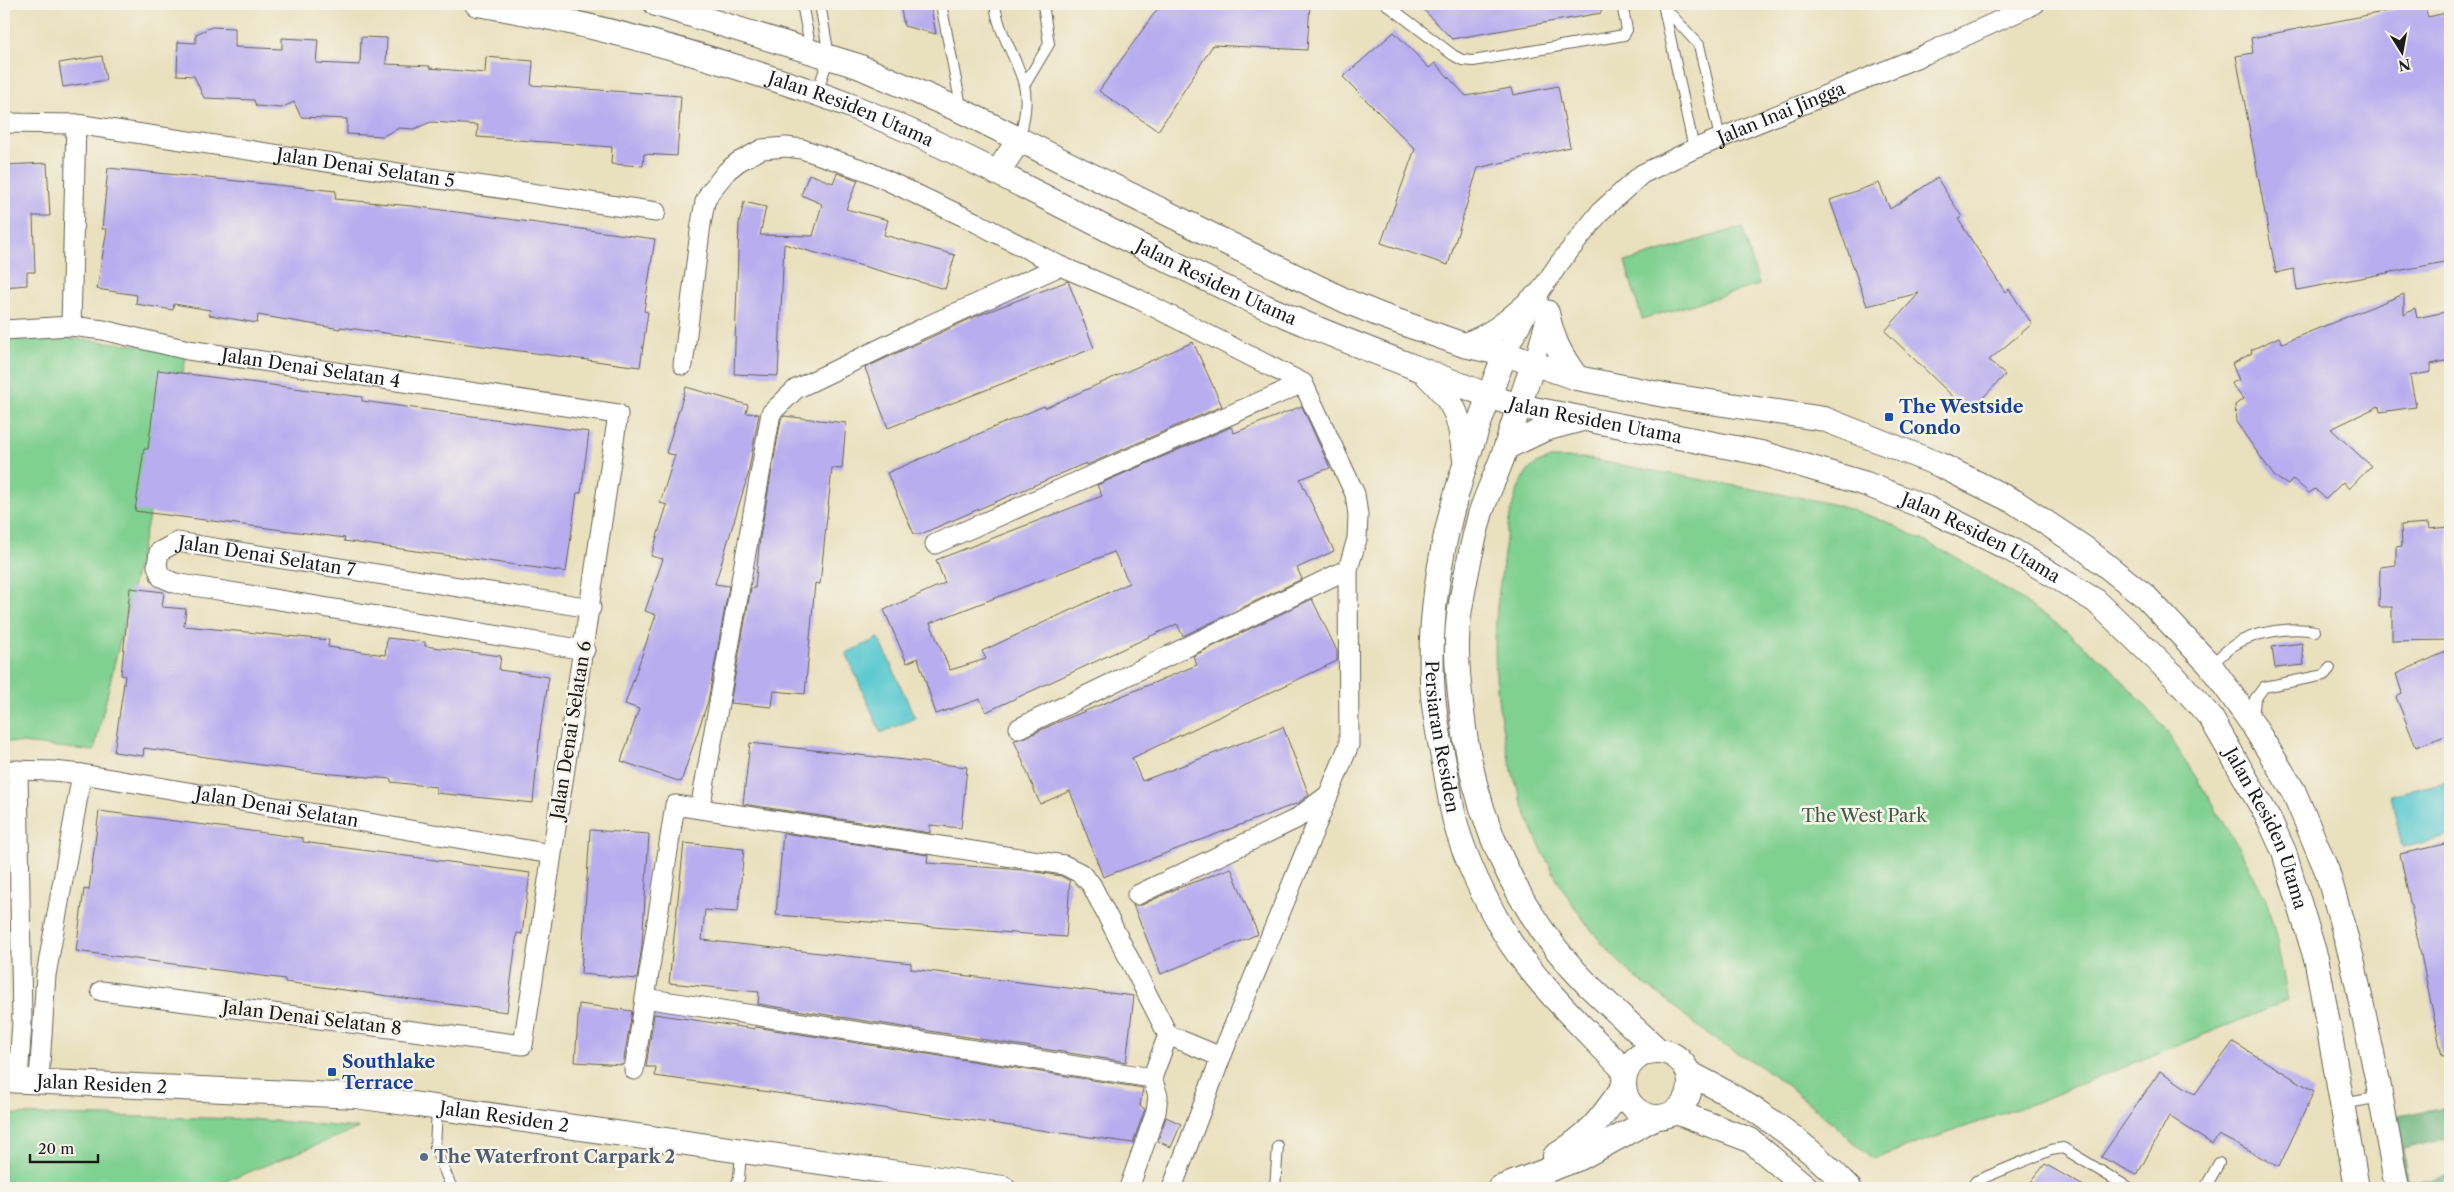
<svg xmlns="http://www.w3.org/2000/svg" width="2454" height="1192" font-family="'Libre Caslon Text',serif">
	<rect width="100%" height="100%" fill="#f7f3e8"/>
	<filter id="ink" filterUnits="userSpaceOnUse"><feTurbulence type="fractalNoise" baseFrequency=".02" numOctaves="2"/><feDisplacementMap in="SourceGraphic" scale="10" xChannelSelector="R" yChannelSelector="G"/><feConvolveMatrix kernelMatrix="1 2 1 2 8 2 1 2 1" color-interpolation-filters="sRGB"/></filter>
	<filter id="wash" filterUnits="userSpaceOnUse"><feTurbulence type="fractalNoise" baseFrequency=".0096" numOctaves="4" result="noise"/><feDisplacementMap in="SourceGraphic" scale="20" xChannelSelector="R" yChannelSelector="G"/><feGaussianBlur stdDeviation="1.12" result="paint"/><feColorMatrix in="noise" values="0 0 0 0 0 0 0 0 0 0 0 0 0 0 0 0 0 1.4 0 .05"/><feComposite in="paint" operator="in"/></filter>
	<g filter="url(#wash)">
		<rect width="100%" height="100%" fill="#e9e0bd"/>
		<path fill="#80d090" stroke="#4e7656" d="M 1742,227 L 1759,285 L 1642,319 L 1625,262 Z
			M 4,332 L 188,350 L 94,751 L 4,741 Z
			M 1550,458 L 1583,458 L 1808,499 L 1836,505 L 1885,521 L 1961,560 L 2053,621 L 2110,667 L 2161,723 L 2213,804 L 2244,857 L 2266,900 L 2277,940 L 2288,1001 L 2039,1101 L 1873,1159 C 1840,1130 1807,1100 1772,1074 C 1753,1060 1731,1051 1712,1037 C 1695,1025 1680,1011 1664,998 C 1653,989 1639,982 1629,972 C 1527,874 1477,715 1501,577 C 1506,545 1508,492 1531,468 C 1535,463 1544,461 1550,458 Z
			M 4,1114 L 251,1119 L 359,1128 L 209,1188 L 4,1188 Z"/>
		<path fill="#68b27a" stroke="#42674b" d="M 2450,1106 L 2450,1138 L 2403,1149 L 2407,1180 L 2433,1180 L 2450,1174 L 2450,1188 L 2404,1188 L 2393,1117 Z"/>
		<path fill="#5dcad1" stroke="#3c7376" d="M 879,638 L 915,718 L 881,733 L 846,653 Z
			M 2450,781 L 2450,836 L 2402,848 L 2391,795 Z"/>
		<g id="blocks">
			<path fill="#b7adef" fill-rule="evenodd" d="M 900,4 L 930,4 L 936,34 L 904,26 Z
				M 1161,4 L 1310,4 L 1307,50 L 1213,45 L 1158,131 L 1099,91 Z
				M 1418,4 L 1601,4 L 1601,13 L 1452,39 Z
				M 2424,4 L 2428,17 L 2446,13 L 2450,33 L 2450,261 L 2297,290 L 2294,269 L 2276,273 L 2236,56 L 2253,53 L 2251,38 Z
				M 212,27 L 235,28 L 235,47 L 282,49 L 282,38 L 318,40 L 316,63 L 360,65 L 361,37 L 387,38 L 386,64 L 430,66 L 429,68 L 485,73 L 486,57 L 533,61 L 531,85 L 681,96 L 677,156 L 644,154 L 643,166 L 611,164 L 612,147 L 477,137 L 478,125 L 431,122 L 414,129 L 399,128 L 383,136 L 347,134 L 347,119 L 301,117 L 294,102 L 281,108 L 256,106 L 254,100 L 204,98 L 194,76 L 177,75 L 178,42 L 196,43 L 196,34 Z
				M 1394,32 L 1429,68 L 1435,63 L 1466,96 L 1511,88 L 1513,95 L 1558,86 L 1570,147 L 1478,168 L 1448,265 L 1381,243 L 1415,149 L 1343,77 Z
				M 102,56 L 106,80 L 63,87 L 59,63 Z
				M 47,163 L 50,216 L 33,216 L 35,272 L 27,272 L 27,285 L 4,287 L 4,165 Z
				M 108,168 L 336,191 L 335,199 L 412,206 L 655,239 L 644,311 L 648,312 L 640,367 L 340,327 L 340,329 L 258,315 L 257,323 L 209,315 L 210,310 L 174,304 L 173,310 L 136,304 L 137,295 L 97,289 L 107,229 L 102,229 Z
				M 837,173 L 858,180 L 846,209 L 888,220 L 884,235 L 955,255 L 945,289 L 784,244 L 778,376 L 734,374 L 739,224 L 744,202 L 766,207 L 760,235 L 813,236 L 822,204 L 801,195 L 809,174 L 833,183 Z
				M 1937,178 L 1962,217 L 1958,219 L 2005,292 L 2009,289 L 2032,324 L 1989,360 L 2005,375 L 1969,412 L 1885,331 L 1919,293 L 1867,306 L 1830,200 L 1879,183 L 1890,209 Z
				M 1068,281 L 1094,348 L 888,428 L 865,368 L 974,317 Z
				M 2404,294 L 2404,315 L 2415,308 L 2417,318 L 2450,311 L 2450,360 L 2431,364 L 2431,372 L 2410,376 L 2416,407 L 2380,412 L 2379,406 L 2331,429 L 2371,466 L 2349,489 L 2343,482 L 2326,499 L 2315,489 L 2309,493 L 2293,479 L 2288,485 L 2274,476 L 2236,422 L 2235,405 L 2243,399 L 2231,383 L 2239,380 L 2232,364 L 2252,353 L 2251,350 L 2279,337 L 2282,343 Z
				M 1193,342 L 1222,406 L 1087,465 L 1086,463 L 921,534 L 914,534 L 887,473 L 1044,406 L 1045,408 Z
				M 158,370 L 362,397 L 362,401 L 589,432 L 581,493 L 577,493 L 566,572 L 344,541 L 345,538 L 135,511 L 144,449 L 148,449 Z
				M 686,387 L 748,405 L 746,413 L 759,414 L 748,475 L 715,584 L 729,586 L 708,701 L 681,782 L 621,761 L 639,709 L 625,704 L 656,615 L 645,611 L 663,559 L 651,556 L 667,505 L 660,503 L 675,455 L 666,453 Z
				M 1302,406 L 1330,468 L 1300,479 L 1334,551 L 1297,568 L 1302,579 L 1183,636 L 1177,624 L 986,712 L 980,699 L 936,714 L 918,658 L 907,663 L 884,610 L 945,583 L 936,560 L 1102,496 L 1097,485 L 1231,427 L 1234,433 ZM 1114,552 L 1129,583 L 982,651 L 986,659 L 950,670 L 930,623 Z
				M 784,416 L 846,423 L 842,469 L 832,468 L 820,584 L 815,583 L 805,694 L 774,691 L 772,707 L 730,703 L 751,588 L 755,588 L 760,537 L 781,419 Z
				M 2428,523 L 2429,529 L 2448,527 L 2450,640 L 2392,641 L 2392,607 L 2379,607 L 2380,567 L 2396,565 L 2396,547 L 2402,546 L 2401,525 Z
				M 130,588 L 164,592 L 162,607 L 186,609 L 184,626 L 329,640 L 328,647 L 385,655 L 387,638 L 425,642 L 425,646 L 501,656 L 499,670 L 549,677 L 540,732 L 533,803 L 436,793 L 436,787 L 391,782 L 391,779 L 310,772 L 144,748 L 143,756 L 114,752 L 125,676 L 121,675 Z
				M 1312,599 L 1337,651 L 1337,661 L 1132,758 L 1142,781 L 1283,727 L 1309,795 L 1298,803 L 1103,877 L 1070,791 L 1040,804 L 1014,740 L 1024,738 L 1056,723 L 1197,665 L 1193,656 Z
				M 2302,643 L 2304,665 L 2275,668 L 2272,647 Z
				M 2450,650 L 2450,734 L 2416,747 L 2396,697 L 2402,693 L 2396,674 Z
				M 750,743 L 967,767 L 961,828 L 930,825 L 930,833 L 743,804 Z
				M 99,811 L 303,838 L 303,842 L 530,873 L 522,934 L 517,933 L 507,1012 L 285,982 L 285,979 L 76,951 L 84,889 L 89,890 Z
				M 590,830 L 649,834 L 642,945 L 637,979 L 581,974 Z
				M 783,833 L 928,855 L 927,863 L 1023,870 L 1061,876 L 1070,881 L 1066,937 L 776,915 Z
				M 684,843 L 744,849 L 738,912 L 705,910 L 702,940 L 911,963 L 911,969 L 1134,996 L 1126,1062 L 758,1004 L 759,992 L 669,983 Z
				M 2450,843 L 2450,1055 L 2442,1056 L 2400,854 Z
				M 1231,868 L 1258,934 L 1161,974 L 1133,905 L 1142,905 L 1176,889 Z
				M 579,1004 L 632,1011 L 623,1065 L 575,1062 Z
				M 654,1014 L 755,1029 L 755,1027 L 1143,1088 L 1140,1106 L 1145,1109 L 1133,1143 L 655,1076 L 656,1067 L 646,1067 Z
				M 2233,1042 L 2314,1091 L 2279,1167 L 2219,1135 L 2212,1144 L 2169,1116 L 2137,1175 L 2101,1157 L 2160,1071 L 2195,1094 Z
				M 1166,1117 L 1181,1124 L 1171,1147 L 1158,1141 Z
				M 2045,1164 L 2087,1188 L 2026,1188 Z"/>
		</g>
	</g>
	<g filter="url(#ink)">
		<use href="#blocks" fill-opacity="0" stroke="#646154" stroke-width="1"/>
		<g fill="none" stroke-linecap="round" stroke-linejoin="round">
			<g stroke="#646154" stroke-width="12">
				<path id="service" d="M 802,4 L 811,50
					M 941,4 L 962,111
					M 995,4 C 998,33 1017,57 1024,85 C 1028,101 1024,124 1019,140
					M 1386,4 L 1453,55 L 1462,60 L 1473,61 L 1624,35 L 1627,30 L 1622,4
					M 1663,4 L 1694,149
					M 1665,8 L 1699,45 L 1720,138
					M 1024,86 L 1049,44 L 1043,4
					M 817,93 L 829,56 L 820,4
					M 2210,665 C 2218,659 2226,650 2234,645 C 2255,632 2291,626 2315,631
					M 2253,719 L 2255,699 L 2264,687 L 2324,675 L 2330,668
					M 2342,1104 L 2381,1097
					M 437,1109 L 435,1148 L 451,1186
					M 735,1188 L 739,1178 L 741,1152
					M 1275,1188 L 1278,1146
					M 1971,1188 L 1976,1181 L 2051,1150 L 2063,1148 L 2129,1188
					M 2205,1188 L 2219,1163"/>
			</g>
			<g stroke="#646154" stroke-width="21">
				<g id="minor">
					<path id="s1" d="M 4,123 L 76,124 L 656,212"/>
					<path d="M 71,326 L 76,124"/>
					<path id="s2" d="M 4,330 L 71,326 L 103,330 L 188,350 L 618,414 C 588,625 554,834 523,1045 L 101,991"/>
					<path id="s3" d="M 1505,354 L 1536,297 L 1558,265 L 1601,211 L 1642,174 L 1694,149 L 1926,54 L 2035,4"/>
					<path d="M 1534,363 L 1548,310"/>
					<path d="M 683,365 L 701,224 L 705,202 L 710,192 L 727,171 L 738,162 L 762,149 L 786,147 L 802,149 L 867,171 L 975,222 L 1060,266 L 1138,299 L 1303,383 L 1355,494 L 1358,515 L 1357,539 L 1348,569 L 1349,745 L 1221,1057 L 1172,1188"/>
					<path d="M 935,544 L 1303,383"/>
					<path id="s4" d="M 585,650 L 175,583 L 161,577 L 157,566 L 159,552 L 177,542 L 591,608"/>
					<path d="M 1019,728 L 1348,569"/>
					<path id="s5" d="M 4,770 L 53,771 L 82,774 L 551,854"/>
					<path d="M 18,770 L 22,1023 L 18,1080"/>
					<path d="M 700,809 L 771,413 L 796,389 L 923,328 L 1060,266"/>
					<path d="M 1137,895 L 1296,819 L 1328,795"/>
					<path d="M 645,998 L 1152,1078"/>
					<path d="M 634,1070 L 675,805 L 1064,865 L 1080,873 L 1091,884 L 1168,1035"/>
					<path d="M 39,1080 L 46,975 L 82,774"/>
					<path d="M 1129,1188 L 1156,1112 L 1158,1096 L 1152,1078 L 1168,1035 L 1221,1057"/>
				</g>
			</g>
			<g stroke="#646154" stroke-width="26">
				<g id="tertiary">
					<path id="s6" d="M 477,4 C 568,19 655,41 743,69 C 779,81 816,92 851,106 C 990,162 1119,240 1255,302 C 1331,337 1411,365 1489,396 L 1518,406 L 1761,453 L 1866,484 L 1927,508 L 2010,549 L 2096,601 L 2174,676 L 2211,718 L 2270,821 L 2284,852 L 2317,962 L 2357,1188"/>
					<path d="M 656,4 L 858,66 L 962,111 L 1219,239 L 1346,301 L 1380,315 L 1464,345 L 1505,354 L 1577,378 L 1664,395 L 1824,419 L 1940,465 L 2015,502 L 2084,548 L 2146,597 L 2210,665 L 2253,725 L 2293,790 L 2327,871 L 2352,959 L 2378,1082 L 2397,1188"/>
					<path d="M 997,173 L 1019,140"/>
					<path d="M 1547,313 C 1553,341 1560,355 1577,378"/>
					<path d="M 1464,345 C 1494,336 1513,317 1536,297"/>
					<path id="s7" d="M 1505,354 C 1464,458 1427,566 1432,679 C 1433,711 1440,742 1446,773 C 1448,785 1450,797 1452,808 C 1460,850 1481,892 1502,929 C 1530,978 1586,1030 1626,1072"/>
					<path d="M 1534,363 C 1523,391 1515,419 1506,447 C 1499,470 1487,492 1480,515 C 1472,545 1465,578 1460,609 C 1454,643 1458,678 1462,712 C 1473,815 1515,911 1588,985 C 1611,1007 1635,1029 1658,1050"/>
					<path d="M 1427,375 C 1457,404 1460,418 1465,460"/>
					<path d="M 1507,447 L 1545,429 L 1579,420"/>
					<circle cx="1657" cy="1084" r="33"/>
					<path d="M 1689,1073 C 1751,1104 1801,1138 1849,1188"/>
					<path id="s8" d="M 4,1080 L 356,1096 L 1003,1188"/>
					<path d="M 1676,1112 L 1750,1140 L 1807,1188"/>
					<path d="M 1555,1156 C 1591,1134 1600,1120 1624,1086"/>
					<path d="M 1500,1188 L 1580,1158 L 1656,1117"/>
				</g>
			</g>
			<use href="#service" stroke="#fff" stroke-width="10"/>
			<use href="#minor" stroke="#fff" stroke-width="19"/>
			<use href="#tertiary" stroke="#fff" stroke-width="24"/>
		</g>
	</g>
	<g fill="#1a4fb4" stroke="#f7f3e8" stroke-width="2">
		<rect x="1884" y="412" width="10" height="10" rx="2.5"/>
		<rect x="327" y="1067" width="10" height="10" rx="2.5"/>
	</g>
	<circle fill="#5c6f8a" stroke="#f7f3e8" stroke-width="2" cx="424" cy="1157" r="5"/>
	<g text-anchor="middle" dominant-baseline="central" stroke-width="5" stroke-linejoin="round" paint-order="stroke">
		<g font-size="18" fill="#1c1c1c" stroke="#f7f3e8">
			<text stroke="none"><textPath href="#s6" startOffset="389">Jalan Residen Utama</textPath></text>
			<text stroke="none"><textPath href="#s3" startOffset="380">Jalan Inai Jingga</textPath></text>
			<text stroke="none"><textPath href="#s1" startOffset="365">Jalan Denai Selatan 5</textPath></text>
			<text stroke="none"><textPath href="#s6" startOffset="794">Jalan Residen Utama</textPath></text>
			<text stroke="none"><textPath href="#s2" startOffset="311">Jalan Denai Selatan 4</textPath></text>
			<text stroke="none"><textPath href="#s6" startOffset="1199">Jalan Residen Utama</textPath></text>
			<text stroke="none"><textPath href="#s6" startOffset="1604">Jalan Residen Utama</textPath></text>
			<text stroke="none"><textPath href="#s4" startOffset="568">Jalan Denai Selatan 7</textPath></text>
			<text transform="translate(571 730) rotate(-81)">Jalan Denai Selatan 6</text>
			<text stroke="none"><textPath href="#s7" startOffset="394">Persiaran Residen</textPath></text>
			<text stroke="none"><textPath href="#s5" startOffset="276">Jalan Denai Selatan</textPath></text>
			<text stroke="none"><textPath href="#s6" startOffset="2024">Jalan Residen Utama</textPath></text>
			<text transform="translate(312 1018) rotate(7)">Jalan Denai Selatan 8</text>
			<text stroke="none"><textPath href="#s8" startOffset="98">Jalan Residen 2</textPath></text>
			<text stroke="none"><textPath href="#s8" startOffset="502">Jalan Residen 2</textPath></text>
		</g>
		<g font-size="18" font-weight="bold" fill="#164399" stroke="#f7f3e8" text-anchor="start">
			<text x="1899" y="407">The Westside<tspan x="1899" dy="21">Condo</tspan></text>
			<text x="342" y="1062">Southlake<tspan x="342" dy="21">Terrace</tspan></text>
		</g>
		<g font-size="18" fill="#3f5b45" stroke="#f7f3e8">
			<text x="1864" y="816">The West Park</text>
		</g>
		<g font-size="18" font-weight="bold" fill="#4e5e75" stroke="#f7f3e8" text-anchor="start">
			<text x="434" y="1157">The Waterfront Carpark 2</text>
		</g>
	</g>
	<rect width="2454" height="1192" fill="none" stroke="#f7f3e8" stroke-width="20"/>
	<g transform="translate(2402 52) rotate(169)" stroke="#f7f3e8" stroke-width="4" paint-order="stroke">
	<path d="M0-4L9 19L0 12L-9 19Z" fill="#1c1c1c"/>
	<text y="-8" font-size="14" font-weight="bold" text-anchor="middle" fill="#1c1c1c">N</text>
	</g>
	<path d="M30 1154v8h68v-8" fill="none" stroke="#1c1c1c" stroke-width="2.5"/>
	<text x="38" y="1154" font-size="15" fill="#1c1c1c" stroke="#f7f3e8" stroke-width="4" paint-order="stroke">20 m</text>
</svg>
